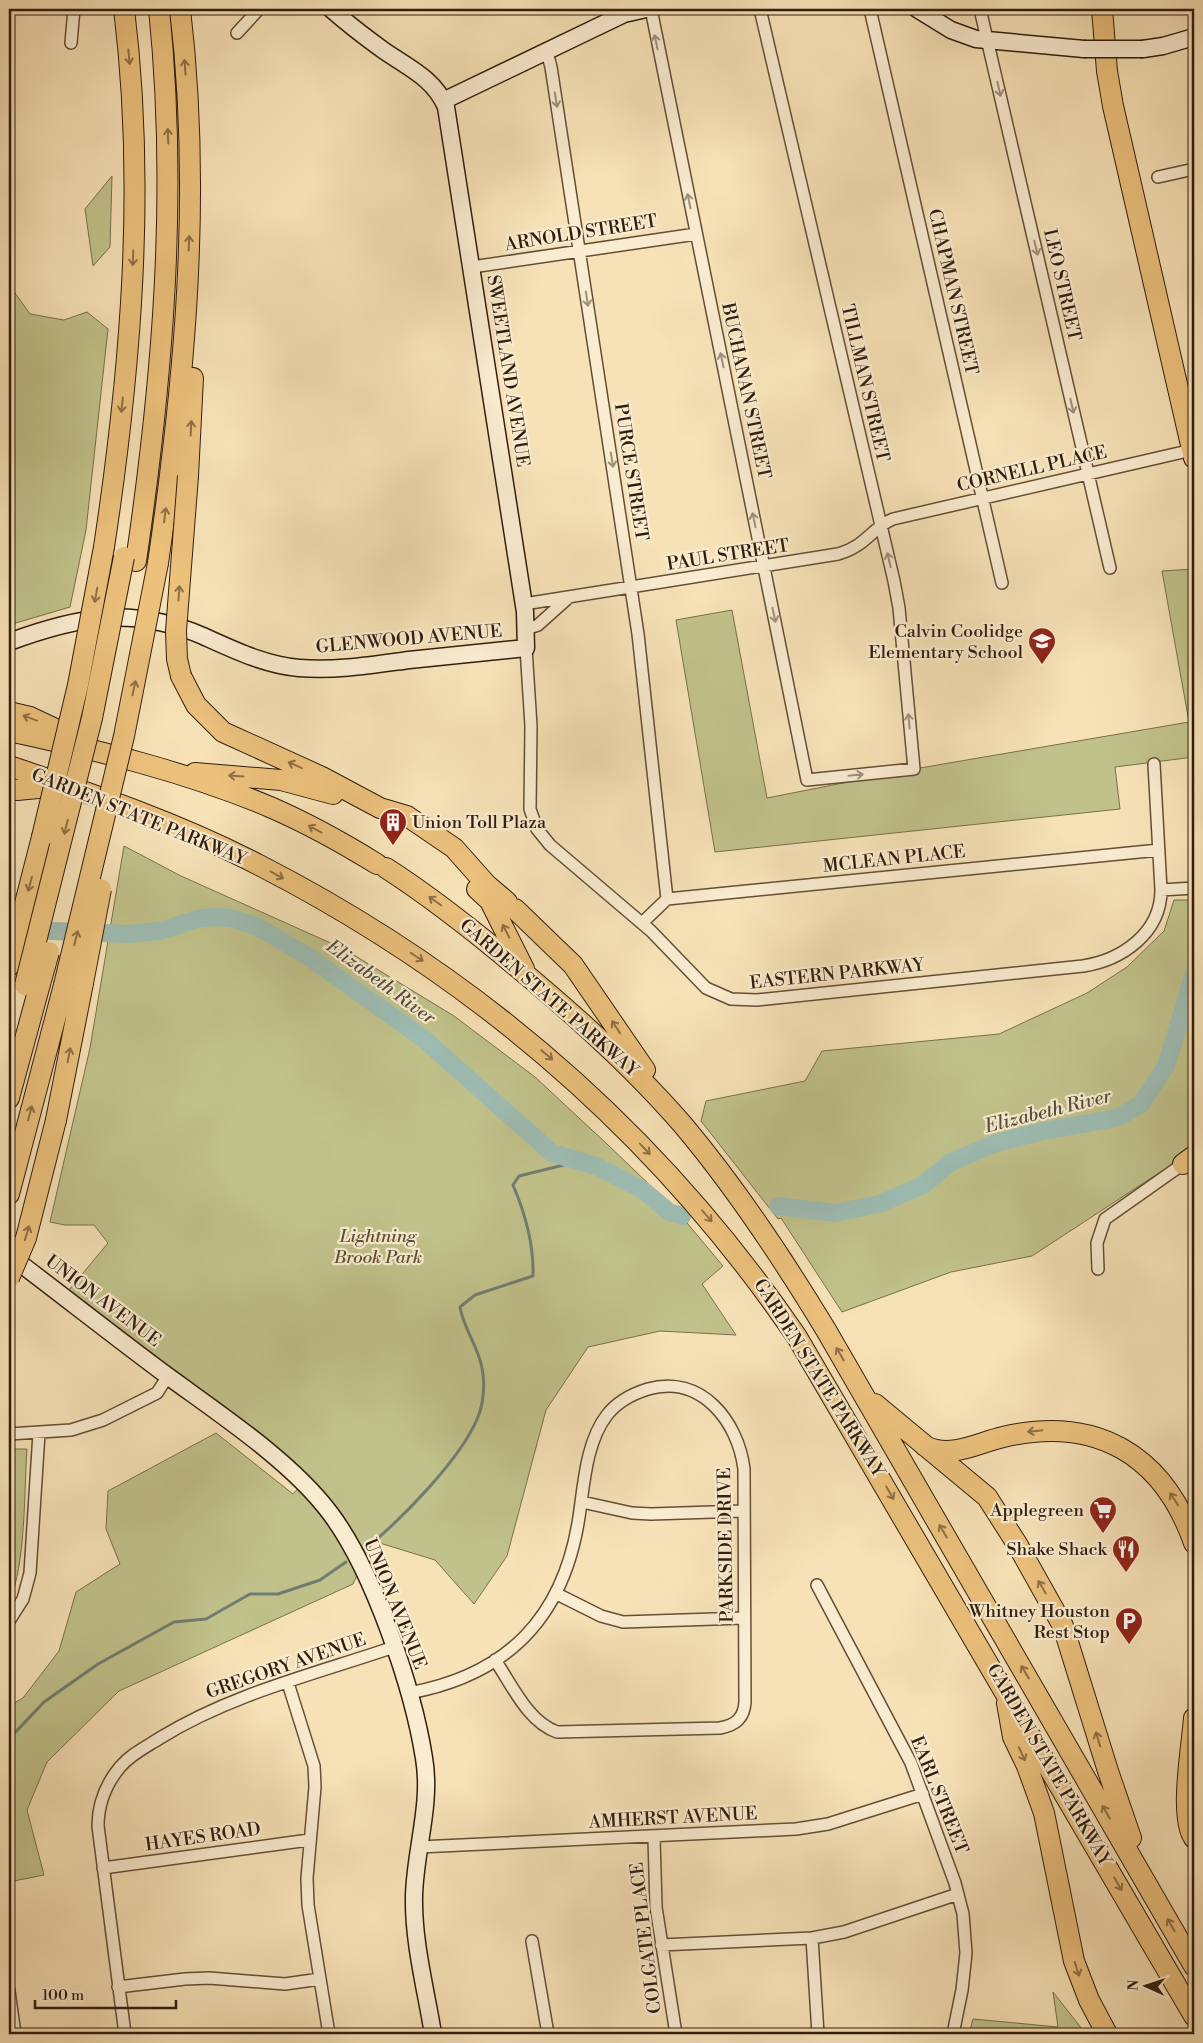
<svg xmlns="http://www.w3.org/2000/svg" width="1203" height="2043" font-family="'Libre Bodoni',serif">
	<rect width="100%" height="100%" fill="#f7e2b7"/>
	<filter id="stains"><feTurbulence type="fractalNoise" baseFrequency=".004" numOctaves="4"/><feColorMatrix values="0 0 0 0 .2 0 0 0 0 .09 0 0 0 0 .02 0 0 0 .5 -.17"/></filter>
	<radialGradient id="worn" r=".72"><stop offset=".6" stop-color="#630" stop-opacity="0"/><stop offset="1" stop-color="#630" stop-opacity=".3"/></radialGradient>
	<path fill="#c1c28b" stroke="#78704c" d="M 112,176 L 110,247 L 93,266 L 85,209 Z
		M 15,293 L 30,314 L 64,320 L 87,312 L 108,329 L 86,530 L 70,607 L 9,625 L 9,328 Z
		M 1194,569 L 1194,757 L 1115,767 L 1120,809 L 715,852 L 676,620 L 732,610 L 767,798 L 914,769 L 1189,722 L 1162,571 Z
		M 124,846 L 181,876 L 344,949 L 454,1016 L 535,1077 L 607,1144 L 677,1211 L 723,1266 L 702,1284 L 736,1335 L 660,1331 L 588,1347 L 546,1410 L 507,1556 L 474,1604 L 435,1560 L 373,1541 L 353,1584 L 119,1691 L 47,1762 L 27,1810 L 44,1875 L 9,1882 L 9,1706 L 23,1698 L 59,1651 L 76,1592 L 120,1564 L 106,1529 L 108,1491 L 216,1433 L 293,1494 L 303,1483 L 64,1296 L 108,1243 L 94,1225 L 65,1225 L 50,1222 L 90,1048 Z
		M 1174,900 L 1194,900 L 1194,1150 L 1032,1256 L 951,1272 L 842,1312 L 781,1218 L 778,1219 L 701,1121 L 706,1101 L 805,1081 L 822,1051 L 999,1034 L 1087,993 L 1127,967 L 1164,931 Z
		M 9,1449 L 27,1449 C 24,1489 26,1567 9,1601 Z
		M 1053,1992 L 1086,2034 L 969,2034 L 973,2019 L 1058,2027 Z"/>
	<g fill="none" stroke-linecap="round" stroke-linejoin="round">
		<path stroke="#727d72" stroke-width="3" d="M 365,1549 C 401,1520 461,1459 478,1417 C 484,1402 485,1382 482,1368 C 478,1346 464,1330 460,1307 L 475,1295 L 533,1276 C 534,1244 525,1213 513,1185 L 519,1176 L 580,1161
			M 9,1739 L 44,1702 L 98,1664 L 174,1622 L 206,1619 L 250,1594 L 278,1594 L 320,1580 L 346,1562"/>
		<path stroke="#9ebdb4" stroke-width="18" d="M 27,930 L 129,934 L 160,931 L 197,919 L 213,917 L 231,918 L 258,927 L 309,957 L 424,1039 L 552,1153 L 596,1166 L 643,1190 L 669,1212 L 682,1216
			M 778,1206 L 835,1213 L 879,1204 L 923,1185 L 951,1162 L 996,1143 L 1043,1131 L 1117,1118 L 1141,1104 L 1166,1066 L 1194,974"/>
		<g stroke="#624e38" stroke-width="14">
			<path id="street" d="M 651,9 L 807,780 L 914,769 L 899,608 L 894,581 L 760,9
				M 870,9 L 1002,583
				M 980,9 L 1110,568
				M 237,33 L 259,9
				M 71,43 L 74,9
				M 547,52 L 551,67 L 638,634 L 667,899
				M 1158,177 L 1194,169
				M 472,267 L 696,234
				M 524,604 L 838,554 C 867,546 871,528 893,519 L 1192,450
				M 526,629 L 538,625 L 567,599
				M 526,648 L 531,726 L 530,809 L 537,829 L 550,845 L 651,931 L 706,988 L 731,999 L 757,1000 L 1083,966 C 1122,960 1161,933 1161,890 L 1154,764
				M 1161,890 L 1194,888
				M 642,923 L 667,899 L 1159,850
				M 1098,1269 L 1097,1243 L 1105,1219 L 1183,1164
				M 9,1434 L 71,1430 L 103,1420 L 157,1393 L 168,1376
				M 582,1502 L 632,1513 L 651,1514 L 744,1511
				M 817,1585 L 911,1763 L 955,1883 L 963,1914 L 966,1953 L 962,1990 L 953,2034
				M 557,1594 L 601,1616 L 623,1622 L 744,1618
				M 9,1621 L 23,1599 L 30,1573 L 39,1433
				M 288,1683 L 314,1766 L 315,1787 L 307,1878 L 308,1905 L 329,2034
				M 409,1693 C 508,1675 564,1617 579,1517 C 584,1484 586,1442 607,1415 C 617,1402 632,1394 648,1389 C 701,1374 738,1421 744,1469 L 745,1702 C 744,1718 736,1725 720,1728 L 557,1732 C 528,1722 512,1685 495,1660
				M 654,1838 L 656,1907 L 676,2034
				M 419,1847 L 796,1829 L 828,1824 L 923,1794
				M 103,1868 L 309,1840
				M 812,1938 L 818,2034
				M 532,1941 L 548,2034
				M 661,1945 L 812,1938 L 844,1932 L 958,1894
				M 118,1987 L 185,1979 L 209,1978 L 285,1984 L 320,1979
				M 9,1991 L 15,2034
				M 125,2034 L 98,1826 C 98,1804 106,1784 120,1767 C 131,1754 146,1747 160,1738 C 231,1694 315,1674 394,1647"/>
		</g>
		<g stroke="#301d0e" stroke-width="19">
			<path id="secondary" d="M 917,9 L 951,30 L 976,39 L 1084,49
				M 1143,49 L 1163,46 L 1194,37
				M 443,101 L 624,14 L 646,9
				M 9,642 C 79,616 132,606 203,636 C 234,650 265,665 299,668 C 336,671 372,665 409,660 C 448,656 487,652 526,648 L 525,612 L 446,107 C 434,78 407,67 383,50 C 365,37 347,23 331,9
				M 9,1255 C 62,1295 115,1337 169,1377 C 221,1415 292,1462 330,1513 C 373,1570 413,1688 424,1758 C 432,1804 415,1850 414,1896 C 413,1942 426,1990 433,2034"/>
		</g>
		<g stroke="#301d0e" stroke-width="22">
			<path id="highway" d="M 1102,9 L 1107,71 L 1113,106 L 1194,458
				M 188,476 L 193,378
				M 104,547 C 131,369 146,187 124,9
				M 136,561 C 163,377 178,194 159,9
				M 158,563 C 185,380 202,193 180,9
				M 181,676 L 196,705 L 223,732 L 322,777 L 380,808 L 407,816 L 454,848 L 486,884 L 507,902
				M 9,712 L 30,717 L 68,735
				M 9,731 C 97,750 187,772 270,807 C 307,823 343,843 377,864
				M 9,766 C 93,794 180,824 259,865 C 479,978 658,1133 797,1337 L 1194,2016
				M 195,773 L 281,780 L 333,794
				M 9,789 L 17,790 L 59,786
				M 386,868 C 439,902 488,942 536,983 C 588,1027 638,1073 683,1125 C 736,1188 783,1259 826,1330 L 1194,1966
				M 477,889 L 490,901 L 524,969
				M 515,909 L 573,965 L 645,1070
				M 9,966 L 42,837
				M 9,1098 L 40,984
				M 56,1120 L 83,983
				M 1183,1164 L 1194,1156
				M 9,1194 L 64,985
				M 875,1404 L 987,1497 L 1017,1544 L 1063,1626 L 1108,1771 L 1131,1838
				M 925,1446 C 951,1459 977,1443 1003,1437 C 1095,1415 1163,1454 1194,1543
				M 1007,1703 L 1013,1737 L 1027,1766 L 1044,1813 L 1074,1961 L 1089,2000 L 1107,2034
				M 1194,1718 C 1192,1746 1179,1817 1194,1838"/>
		</g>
		<use href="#street" stroke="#faecd0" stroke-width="11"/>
		<use href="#secondary" stroke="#faecd0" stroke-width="16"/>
		<use href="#highway" stroke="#ecc17c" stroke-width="20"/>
		<g stroke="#301d0e" stroke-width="19" stroke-linecap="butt">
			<path id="secondary-bridge" d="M 1084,49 L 1143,49"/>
		</g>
		<g stroke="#301d0e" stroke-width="22" stroke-linecap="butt">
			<path id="highway-bridge" d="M 181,676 L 177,659 L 176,631 L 188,476
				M 42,837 L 78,685 L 104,547
				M 83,983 L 101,889
				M 40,984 L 49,952
				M 25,985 L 92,718 L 124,557
				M 64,985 L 124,736 L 158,563
				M 9,1278 L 26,1238 L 56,1120"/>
		</g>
		<use href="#secondary-bridge" stroke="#faecd0" stroke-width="16"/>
		<use href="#highway-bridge" stroke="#ecc17c" stroke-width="20"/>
	</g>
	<defs><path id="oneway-shaft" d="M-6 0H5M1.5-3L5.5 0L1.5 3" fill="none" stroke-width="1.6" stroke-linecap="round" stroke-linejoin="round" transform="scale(1.25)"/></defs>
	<g stroke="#9f8f79">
		<use href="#oneway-shaft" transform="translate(656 42) rotate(-102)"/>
		<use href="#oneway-shaft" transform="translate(999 89) rotate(77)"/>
		<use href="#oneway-shaft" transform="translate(556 100) rotate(81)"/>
		<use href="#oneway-shaft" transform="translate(689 201) rotate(-102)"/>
		<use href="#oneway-shaft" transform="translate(1036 248) rotate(77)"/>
		<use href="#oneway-shaft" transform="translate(587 299) rotate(81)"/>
		<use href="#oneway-shaft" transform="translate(722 360) rotate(-102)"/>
		<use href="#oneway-shaft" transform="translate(1072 406) rotate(77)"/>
		<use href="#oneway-shaft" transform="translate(612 460) rotate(81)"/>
		<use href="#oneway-shaft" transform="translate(754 520) rotate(-102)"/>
		<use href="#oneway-shaft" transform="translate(889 560) rotate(-103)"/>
		<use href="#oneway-shaft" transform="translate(774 615) rotate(78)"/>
		<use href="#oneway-shaft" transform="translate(909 721) rotate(-95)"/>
		<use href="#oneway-shaft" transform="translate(856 775) rotate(-6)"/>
	</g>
	<g stroke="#8e6f45">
		<use href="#oneway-shaft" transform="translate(129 57) rotate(85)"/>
		<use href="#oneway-shaft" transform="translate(185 67) rotate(-94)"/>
		<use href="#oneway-shaft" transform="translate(168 136) rotate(-92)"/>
		<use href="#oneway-shaft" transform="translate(189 243) rotate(-88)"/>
		<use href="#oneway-shaft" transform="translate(133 258) rotate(92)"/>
		<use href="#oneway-shaft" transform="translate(122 405) rotate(96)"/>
		<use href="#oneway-shaft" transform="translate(191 428) rotate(-87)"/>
		<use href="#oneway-shaft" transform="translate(165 515) rotate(-82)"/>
		<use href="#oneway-shaft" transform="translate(179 593) rotate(-86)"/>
		<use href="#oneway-shaft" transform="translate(96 595) rotate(100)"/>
		<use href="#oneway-shaft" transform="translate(134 688) rotate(-78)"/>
		<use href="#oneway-shaft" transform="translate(30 718) rotate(-160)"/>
		<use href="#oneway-shaft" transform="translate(295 765) rotate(-156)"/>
		<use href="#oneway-shaft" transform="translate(236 776) rotate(-176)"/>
		<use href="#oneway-shaft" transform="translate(66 827) rotate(104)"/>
		<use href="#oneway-shaft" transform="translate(315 829) rotate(-152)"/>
		<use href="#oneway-shaft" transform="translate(277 875) rotate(29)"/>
		<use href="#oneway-shaft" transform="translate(30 884) rotate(105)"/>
		<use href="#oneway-shaft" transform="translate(435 901) rotate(-145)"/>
		<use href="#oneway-shaft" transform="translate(506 931) rotate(-117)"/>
		<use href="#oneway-shaft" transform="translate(76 938) rotate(-76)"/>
		<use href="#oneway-shaft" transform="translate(417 957) rotate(34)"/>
		<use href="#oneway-shaft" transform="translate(616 1027) rotate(-124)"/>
		<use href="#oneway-shaft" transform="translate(69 1055) rotate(-79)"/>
		<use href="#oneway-shaft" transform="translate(547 1055) rotate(40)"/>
		<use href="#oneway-shaft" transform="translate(30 1113) rotate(-75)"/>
		<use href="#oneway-shaft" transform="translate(645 1149) rotate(46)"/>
		<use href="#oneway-shaft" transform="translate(707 1216) rotate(49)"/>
		<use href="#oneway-shaft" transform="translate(27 1233) rotate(-73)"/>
		<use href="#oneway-shaft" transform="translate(840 1354) rotate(-120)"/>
		<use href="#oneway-shaft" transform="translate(1035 1431) rotate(174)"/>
		<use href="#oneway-shaft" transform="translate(890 1493) rotate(60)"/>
		<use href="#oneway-shaft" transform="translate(1174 1499) rotate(-123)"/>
		<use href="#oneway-shaft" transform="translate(943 1531) rotate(-120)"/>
		<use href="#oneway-shaft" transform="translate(1042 1587) rotate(-120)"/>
		<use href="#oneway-shaft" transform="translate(1025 1672) rotate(-120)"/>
		<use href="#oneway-shaft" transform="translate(1098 1739) rotate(-107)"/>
		<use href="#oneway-shaft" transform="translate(1022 1754) rotate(65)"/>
		<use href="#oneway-shaft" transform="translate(1106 1812) rotate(-120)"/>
		<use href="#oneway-shaft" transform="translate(1118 1884) rotate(60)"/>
		<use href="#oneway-shaft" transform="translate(1171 1925) rotate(-120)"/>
		<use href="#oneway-shaft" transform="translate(1077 1969) rotate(72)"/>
	</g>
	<defs>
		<g id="school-pin" transform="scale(1.4375)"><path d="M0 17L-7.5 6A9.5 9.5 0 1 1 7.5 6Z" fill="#8f2418" stroke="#faecd0"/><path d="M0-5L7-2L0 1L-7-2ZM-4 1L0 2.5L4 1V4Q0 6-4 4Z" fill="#fff"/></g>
		<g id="building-pin" transform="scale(1.4375)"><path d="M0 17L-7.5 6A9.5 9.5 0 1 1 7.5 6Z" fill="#8f2418" stroke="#faecd0"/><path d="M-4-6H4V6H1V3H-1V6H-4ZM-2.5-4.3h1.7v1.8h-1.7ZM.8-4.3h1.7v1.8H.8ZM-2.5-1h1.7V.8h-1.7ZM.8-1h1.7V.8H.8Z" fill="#fff"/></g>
		<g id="supermarket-pin" transform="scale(1.4375)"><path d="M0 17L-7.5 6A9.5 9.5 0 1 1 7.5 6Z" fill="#8f2418" stroke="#faecd0"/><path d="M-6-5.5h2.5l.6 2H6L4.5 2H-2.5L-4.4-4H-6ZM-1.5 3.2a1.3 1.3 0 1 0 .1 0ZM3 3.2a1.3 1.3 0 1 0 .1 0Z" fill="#fff"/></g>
		<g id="restaurant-pin" transform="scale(1.4375)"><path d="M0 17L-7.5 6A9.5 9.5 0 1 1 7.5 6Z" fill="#8f2418" stroke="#faecd0"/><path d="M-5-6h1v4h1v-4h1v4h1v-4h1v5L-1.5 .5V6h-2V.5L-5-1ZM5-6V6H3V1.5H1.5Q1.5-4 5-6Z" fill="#fff"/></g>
		<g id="parking-pin" transform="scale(1.4375)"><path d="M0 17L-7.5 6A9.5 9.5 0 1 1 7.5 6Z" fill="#8f2418" stroke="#faecd0"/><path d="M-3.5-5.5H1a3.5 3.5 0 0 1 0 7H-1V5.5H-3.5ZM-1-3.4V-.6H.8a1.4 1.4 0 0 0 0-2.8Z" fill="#fff"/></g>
	</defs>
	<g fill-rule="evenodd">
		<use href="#school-pin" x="1042" y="641"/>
		<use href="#building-pin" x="393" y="822"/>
		<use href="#supermarket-pin" x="1103" y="1510"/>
		<use href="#restaurant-pin" x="1126" y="1549"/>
		<use href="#parking-pin" x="1129" y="1621"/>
	</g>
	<g text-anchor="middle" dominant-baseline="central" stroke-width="4.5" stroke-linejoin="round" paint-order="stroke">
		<g font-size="18" fill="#301d0e" stroke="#faecd0">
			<text transform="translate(581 233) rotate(-9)">ARNOLD STREET</text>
			<text transform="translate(1062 285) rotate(77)">LEO STREET</text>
			<text transform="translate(953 292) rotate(77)">CHAPMAN STREET</text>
			<text transform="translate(508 371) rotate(81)">SWEETLAND AVENUE</text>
			<text transform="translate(865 383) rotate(77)">TILLMAN STREET</text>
			<text transform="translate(746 391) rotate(78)">BUCHANAN STREET</text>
			<text transform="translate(1032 469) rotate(-13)">CORNELL PLACE</text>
			<text transform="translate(631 472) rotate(81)">PURCE STREET</text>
			<text transform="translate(728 555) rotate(-9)">PAUL STREET</text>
			<text transform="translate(409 639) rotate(-5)">GLENWOOD AVENUE</text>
			<text transform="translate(139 817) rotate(22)">GARDEN STATE PARKWAY</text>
			<text transform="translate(894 859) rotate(-6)">MCLEAN PLACE</text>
			<text transform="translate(837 974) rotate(-6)">EASTERN PARKWAY</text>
			<text transform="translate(549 998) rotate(41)">GARDEN STATE PARKWAY</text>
			<text transform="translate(103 1301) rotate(37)">UNION AVENUE</text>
			<text transform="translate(819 1378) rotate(58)">GARDEN STATE PARKWAY</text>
			<text transform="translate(726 1545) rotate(-91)">PARKSIDE DRIVE</text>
			<text transform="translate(395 1604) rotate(68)">UNION AVENUE</text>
			<text transform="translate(286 1666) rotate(-19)">GREGORY AVENUE</text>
			<text transform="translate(1049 1765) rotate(60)">GARDEN STATE PARKWAY</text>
			<text transform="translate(939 1795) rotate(68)">EARL STREET</text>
			<text transform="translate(673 1818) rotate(-3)">AMHERST AVENUE</text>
			<text transform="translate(203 1837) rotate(-8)">HAYES ROAD</text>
			<text transform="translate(646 1938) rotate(-97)">COLGATE PLACE</text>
		</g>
		<g font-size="18" fill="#301d0e" stroke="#faecd0" text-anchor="end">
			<text x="1023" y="631">Calvin Coolidge<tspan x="1023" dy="21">Elementary School</tspan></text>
			<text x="412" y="822" text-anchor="start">Union Toll Plaza</text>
			<text x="1084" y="1510">Applegreen</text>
			<text x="1107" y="1549">Shake Shack</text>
			<text x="1110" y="1611">Whitney Houston<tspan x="1110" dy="21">Rest Stop</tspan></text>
		</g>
		<g font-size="18" font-style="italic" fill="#5c4f34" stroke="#faecd0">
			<text x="378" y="1236">Lightning<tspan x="378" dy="21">Brook Park</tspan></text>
		</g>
		<g font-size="19" font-style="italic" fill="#514d40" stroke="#faecd0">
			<text transform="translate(381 982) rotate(36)">Elizabeth River</text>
			<text transform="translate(1048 1111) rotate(-14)">Elizabeth River</text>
		</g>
	</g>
	<rect width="1203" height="2043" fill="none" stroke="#f7e2b7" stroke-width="30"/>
	<rect x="10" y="10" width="1183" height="2023" fill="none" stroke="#301d0e" stroke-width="2.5"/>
	<rect x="15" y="15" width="1173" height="2013" fill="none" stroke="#301d0e"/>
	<g transform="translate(1146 1986) rotate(273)" stroke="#faecd0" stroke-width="4" paint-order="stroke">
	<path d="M0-4L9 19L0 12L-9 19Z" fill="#301d0e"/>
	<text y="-8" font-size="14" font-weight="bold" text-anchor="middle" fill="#301d0e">N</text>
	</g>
	<path d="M35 2000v8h141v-8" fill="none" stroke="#301d0e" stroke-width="2.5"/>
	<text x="42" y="2000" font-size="15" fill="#301d0e" stroke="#faecd0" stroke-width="4" paint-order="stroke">100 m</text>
	<rect width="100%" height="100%" filter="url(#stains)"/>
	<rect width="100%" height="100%" fill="url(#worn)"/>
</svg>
